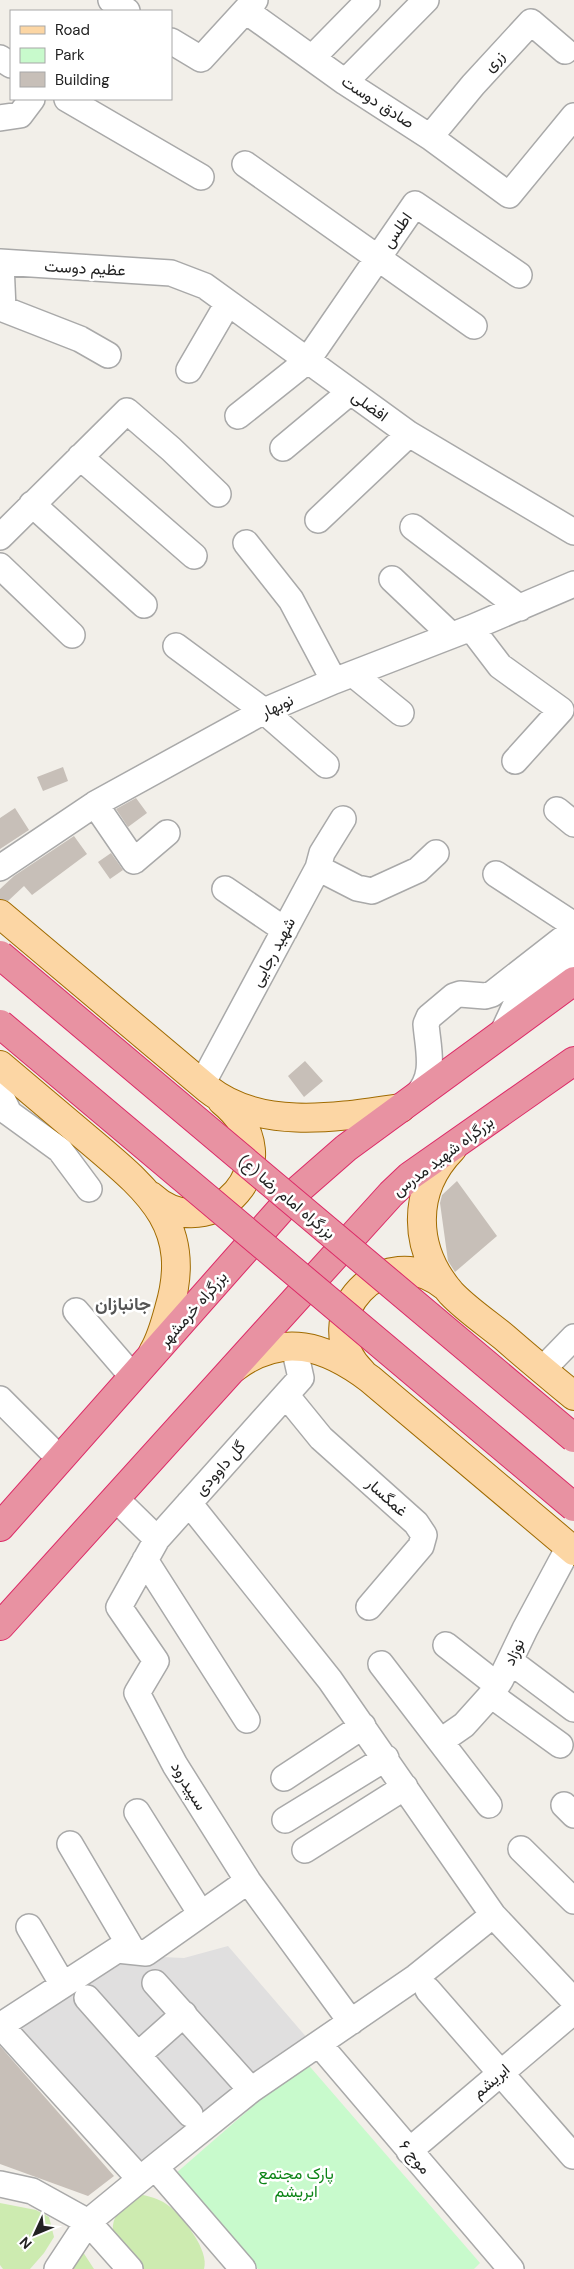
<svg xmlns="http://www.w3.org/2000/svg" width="574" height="2269" font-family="'DM Sans',Vazirmatn,sans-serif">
	<rect width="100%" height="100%" fill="#f2efe9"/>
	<path fill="#e0dfdf" d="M 228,1946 L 308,2039 L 142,2167 L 15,2024 L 118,1955 L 184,1958 Z"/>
	<path fill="#cdebb0" d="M 143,2195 C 152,2197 162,2200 169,2206 C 183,2217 210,2251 204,2269 L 139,2269 C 133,2261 117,2245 114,2237 C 108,2216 126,2200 143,2195 Z
		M 0,2203 L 36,2210 L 49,2217 L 54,2237 L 44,2253 L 30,2269 L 3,2269 L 0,2265 Z
		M 81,2249 L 94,2269 L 71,2269 Z"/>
	<path fill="#c8facc" d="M 305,2061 L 480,2263 L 474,2269 L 258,2269 L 175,2174 Z"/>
	<path fill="#c7bfb8" d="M 63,767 L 68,781 L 43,791 L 37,777 Z
		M 136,798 L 147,813 L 128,827 L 116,809 Z
		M 15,808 L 29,830 L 0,849 L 0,818 Z
		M 74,836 L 87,854 L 32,895 L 24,886 L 8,901 L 0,899 L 0,889 L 14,876 Z
		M 111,853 L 123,870 L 110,879 L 98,862 Z
		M 305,1061 L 323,1081 L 304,1097 L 288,1076 Z
		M 457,1181 L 497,1236 L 455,1272 L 448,1261 L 440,1203 L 442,1195 Z
		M 0,2046 L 114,2176 L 88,2196 L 0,2164 Z"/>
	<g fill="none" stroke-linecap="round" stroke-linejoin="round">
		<g stroke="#a9a9a9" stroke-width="28">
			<path id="minor" d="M 111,0 L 127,11
				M 246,11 L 345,82 L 430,137 L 509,195 L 574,116
				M 171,41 L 201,59 L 255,0
				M 0,58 L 11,65
				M 312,58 L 367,2
				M 345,82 L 426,0
				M 67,99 L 201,177
				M 0,118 L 20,115 L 32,99
				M 430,137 L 473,85 L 531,22 L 565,51
				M 245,164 L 474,326
				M 0,262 L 171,273 L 205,286 L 409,434 L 574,532
				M 1,263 L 3,309 L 80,339 L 108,355
				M 189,370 L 228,303
				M 238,416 L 307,361 L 415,204 L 519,275
				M 283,448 L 350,392
				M 80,457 L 194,556
				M 32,504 L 144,605
				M 318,520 L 409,434
				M 413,527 L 520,608
				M 0,537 L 127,411 L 171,449 L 218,494
				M 246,543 L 291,600 L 334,681
				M 0,566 L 72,635
				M 392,579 L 451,635
				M 471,628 L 500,666 L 561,710 L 515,761
				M 176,646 L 264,711 L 326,765
				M 353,674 L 401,713
				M 95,804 L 134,861 L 167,833
				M 557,810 L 574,824
				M 0,868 L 95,804 L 264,711 L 334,681 L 471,628 L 574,584
				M 318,868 L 357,888 L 372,891 L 418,870 L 436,853
				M 496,874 L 574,925
				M 225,889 L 285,930
				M 502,1034 L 517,1002 L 574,957
				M 202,1084 L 318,868 L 322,853 L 343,819
				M 0,1094 L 9,1113 L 60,1150 L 89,1189
				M 415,1097 C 437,1077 428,1050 426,1024 L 429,1017 L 454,996 L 460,994 L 485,996 L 492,994 L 574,930
				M 76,1311 L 133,1377
				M 294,1347 L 301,1378 L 157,1539 L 119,1607 L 156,1661 L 137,1693 L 175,1765 L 248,1881 L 351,2022
				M 542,1370 L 574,1337
				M 286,1395 L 321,1438 L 416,1523 L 424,1535 L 421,1546 L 369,1607
				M 0,1399 L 60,1459
				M 115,1498 L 157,1539
				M 189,1503 L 330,1680 L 493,1915 L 574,2001
				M 145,1560 L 247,1720
				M 446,1645 L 497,1685
				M 510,1661 L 574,1709
				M 381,1664 L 489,1805
				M 491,1695 L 560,1745
				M 441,1741 L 464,1725 L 491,1695 L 501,1679 L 525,1629 L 569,1547
				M 284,1778 L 363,1726
				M 564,1805 L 574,1815
				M 137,1812 L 201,1914
				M 285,1820 L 386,1758
				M 70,1844 L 133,1951
				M 521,1849 L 574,1901
				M 305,1850 L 405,1787
				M 29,1927 L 63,1985
				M 155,1983 L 251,2090
				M 428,1990 L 573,2156
				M 87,1998 L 190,2114
				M 0,2025 L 140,2179
				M 0,2030 L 6,2022 L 117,1950 L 146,1953 L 248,1881
				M 319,2044 L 511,2269
				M 138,2055 L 184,2014
				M 409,2151 L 574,2011
				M 155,2167 L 243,2269
				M 0,2184 L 32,2191 L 88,2222 L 130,2269
				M 57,2269 L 88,2222 L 155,2167 L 251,2090 L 416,1977 L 493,1915"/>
		</g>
		<g stroke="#a06b00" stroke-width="30">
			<path id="major" d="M 0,914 L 208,1089 C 261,1131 339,1117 401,1108
				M 0,1065 C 30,1090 60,1116 90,1141 C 149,1191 194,1226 169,1309 C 165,1324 161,1339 153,1352
				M 452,1149 C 411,1191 413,1249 451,1293 C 466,1309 487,1323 504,1337 C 527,1357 551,1377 574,1396
				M 151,1196 C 210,1251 297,1162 222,1101
				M 234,1368 C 283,1331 326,1346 370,1379 L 574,1551
				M 362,1372 C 307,1319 384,1235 446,1287"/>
		</g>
		<g stroke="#dc2a67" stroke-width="30">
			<path id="highway" d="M 0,1527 L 298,1190 L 346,1148 L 574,981
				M 0,1626 L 391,1194 L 410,1176 L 574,1061"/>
		</g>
		<use href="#minor" stroke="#fff" stroke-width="25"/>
		<use href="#major" stroke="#fcd6a4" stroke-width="28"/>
		<use href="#highway" stroke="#e892a2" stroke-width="28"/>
		<g stroke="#dc2a67" stroke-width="30" stroke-linecap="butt">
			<path id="highway-bridge" d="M 0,955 L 574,1438
				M 0,1024 L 574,1507"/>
		</g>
		<use href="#highway-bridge" stroke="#e892a2" stroke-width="28"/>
	</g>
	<g text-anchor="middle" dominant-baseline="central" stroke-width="5" stroke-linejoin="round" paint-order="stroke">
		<g font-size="16" fill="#222" stroke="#fff">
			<text transform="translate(494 61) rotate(-47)">زری</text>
			<text transform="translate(378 102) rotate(33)">صادق دوست</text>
			<text transform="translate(397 230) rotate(-55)">اطلس</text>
			<text transform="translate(85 268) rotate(3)">عظیم دوست</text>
			<text transform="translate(370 406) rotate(36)">افضلی</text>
			<text transform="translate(277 706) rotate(-25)">نوبهار</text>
			<text transform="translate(273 952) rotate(-62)">شهید رجایی</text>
			<text transform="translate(443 1156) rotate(-37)">بزرگراه شهید مدرس</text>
			<text transform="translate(287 1197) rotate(40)">بزرگراه امام رضا (ع)</text>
			<text transform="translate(193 1309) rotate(-49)">بزرگراه خرمشهر</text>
			<text transform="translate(220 1468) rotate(-48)">گل داوودی</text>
			<text transform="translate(387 1497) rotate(42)">غمگسار</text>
			<text transform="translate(514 1652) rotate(-65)">نوزاد</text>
			<text transform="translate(189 1786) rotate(59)">سپیدرود</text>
			<text transform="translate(491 2081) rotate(-41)">ابریشم</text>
			<text transform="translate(415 2157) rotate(50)">موج ۶</text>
		</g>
		<g font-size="16" fill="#0c8416" stroke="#fff">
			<text x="296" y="2173">پارک مجتمع<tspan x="296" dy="18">ابریشم</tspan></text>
		</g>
		<g font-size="18" font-weight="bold" fill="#555" stroke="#fff">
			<text x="123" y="1304">جانبازان</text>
		</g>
	</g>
	<rect x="10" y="10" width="162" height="90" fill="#ffffff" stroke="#a7a7a7"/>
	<rect x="20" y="26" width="25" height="8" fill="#fcd6a4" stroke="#a7a7a7"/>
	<text x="55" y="35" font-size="15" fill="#222222">Road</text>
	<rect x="20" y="48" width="25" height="15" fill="#c8facc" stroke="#a7a7a7"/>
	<text x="55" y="60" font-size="15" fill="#222222">Park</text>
	<rect x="20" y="72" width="25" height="15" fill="#c7bfb8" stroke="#a7a7a7"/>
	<text x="55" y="85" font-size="15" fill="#222222">Building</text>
	<g transform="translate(35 2234) rotate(226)" stroke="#ffffff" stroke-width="4" paint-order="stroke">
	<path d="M0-4L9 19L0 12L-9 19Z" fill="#222222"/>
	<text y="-8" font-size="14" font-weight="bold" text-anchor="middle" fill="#222222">N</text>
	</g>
</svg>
